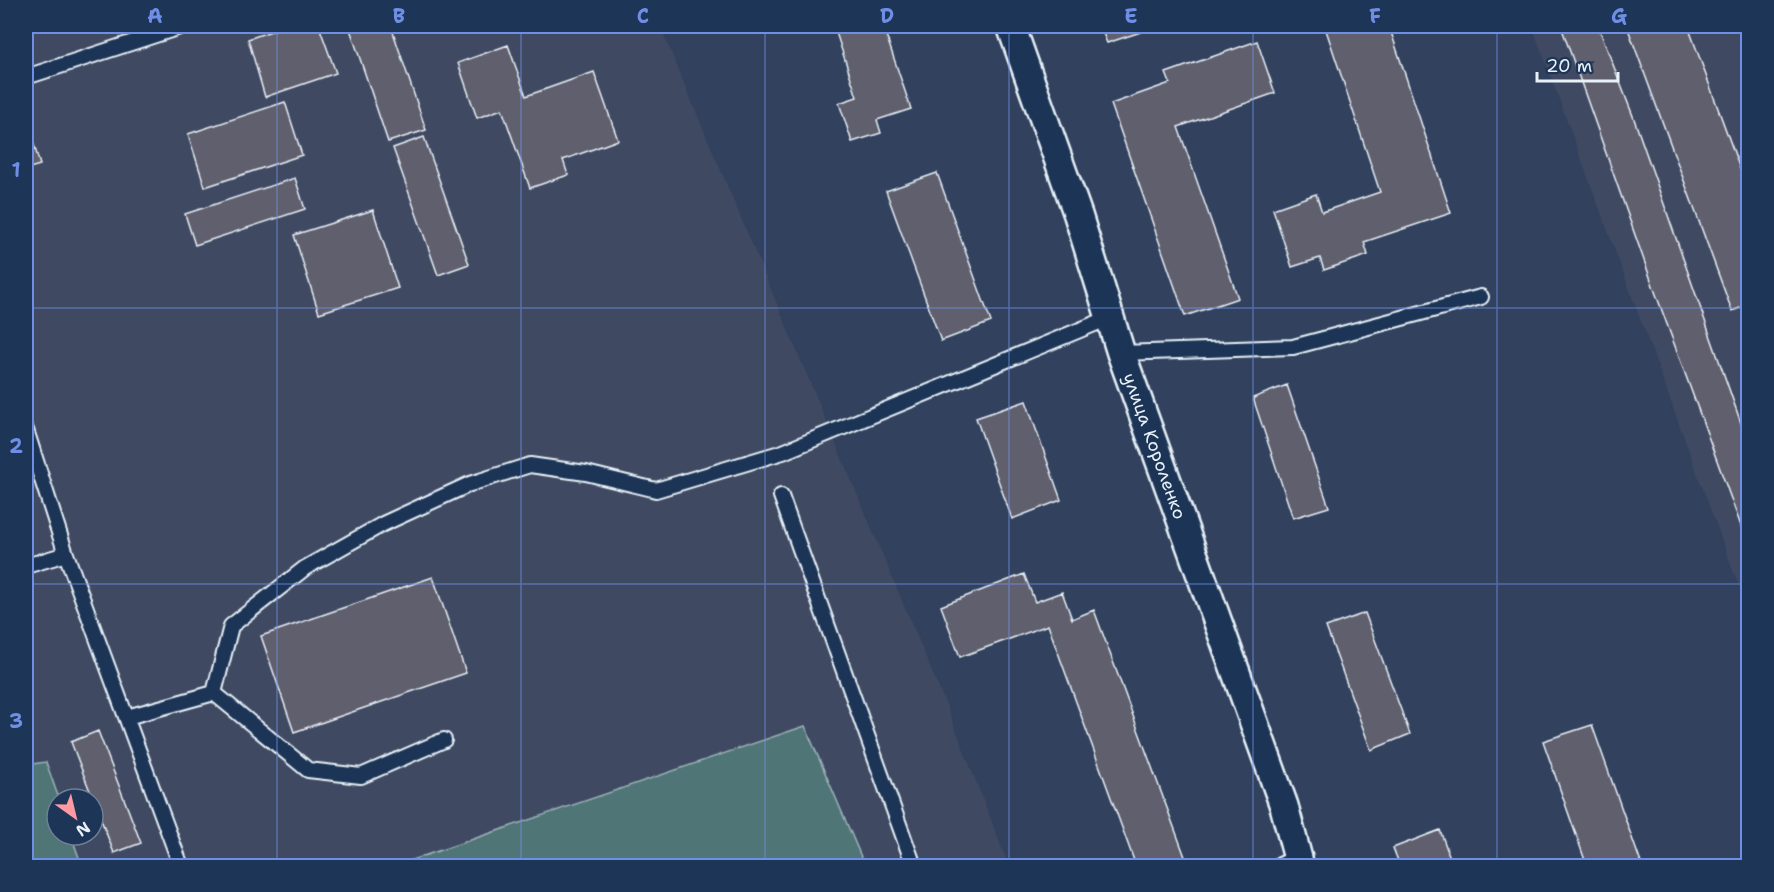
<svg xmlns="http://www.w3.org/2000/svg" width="1774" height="892" font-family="'Shantell Sans',sans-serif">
	<rect width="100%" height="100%" fill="#31415e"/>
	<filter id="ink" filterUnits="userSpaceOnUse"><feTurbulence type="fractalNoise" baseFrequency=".0167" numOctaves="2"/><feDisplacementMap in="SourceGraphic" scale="12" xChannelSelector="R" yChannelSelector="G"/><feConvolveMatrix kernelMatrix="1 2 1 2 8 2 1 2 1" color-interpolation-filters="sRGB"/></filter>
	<g filter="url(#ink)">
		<path fill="#3f4a62" d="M 26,26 L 660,26 L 949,712 L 1009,866 L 865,866 L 805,726 L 394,866 L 82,866 L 71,835 L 93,835 L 93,799 L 59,799 L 46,763 L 26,765 Z
			M 1532,26 L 1748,26 L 1748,611 Z"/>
		<path fill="#507577" stroke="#9cb3b8" stroke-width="1.5" d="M 805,726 L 865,866 L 394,866 Z
			M 46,762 L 59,799 L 57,799 L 57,835 L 71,835 L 82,866 L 26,866 L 26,765 Z"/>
		<path fill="#615e6d" stroke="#e8f1f8" stroke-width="1.5" d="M 286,26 L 319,26 L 336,73 L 265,97 L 248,39 Z
			M 349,26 L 391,26 L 426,130 L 388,142 Z
			M 834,26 L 883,26 L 911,109 L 877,120 L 881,133 L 852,142 L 839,103 L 857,97 Z
			M 1100,26 L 1149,26 L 1150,29 L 1107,43 Z
			M 1329,26 L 1389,26 L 1451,213 L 1364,242 L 1368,255 L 1324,270 L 1320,258 L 1292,267 L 1273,209 L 1316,194 L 1322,212 L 1380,192 L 1325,27 Z
			M 1561,26 L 1598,26 L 1633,116 L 1748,443 L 1748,545 L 1657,297 Z
			M 1627,26 L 1688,26 L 1748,191 L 1748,305 L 1732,311 Z
			M 1738,26 L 1748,26 L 1748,54 Z
			M 1257,41 L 1275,93 L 1178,127 L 1238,298 L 1185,316 L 1111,104 L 1170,83 L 1166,73 Z
			M 508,45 L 526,96 L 594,72 L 618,140 L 563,160 L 568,175 L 530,188 L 502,109 L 477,118 L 458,63 Z
			M 285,102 L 302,155 L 205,187 L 188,134 Z
			M 27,121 L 40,165 L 26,169 L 26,121 Z
			M 424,137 L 469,264 L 438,275 L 393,148 Z
			M 937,173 L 991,322 L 941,341 L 886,191 Z
			M 295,178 L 305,209 L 195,245 L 185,214 Z
			M 373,210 L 398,288 L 319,313 L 294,235 Z
			M 1287,385 L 1329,507 L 1293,518 L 1253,398 Z
			M 1026,401 L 1061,500 L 1012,519 L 976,418 Z
			M 1024,574 L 1035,602 L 1062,592 L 1072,619 L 1094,610 L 1188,865 L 1183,866 L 1136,866 L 1048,625 L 960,657 L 941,606 Z
			M 433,577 L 466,673 L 294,732 L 261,636 Z
			M 1365,613 L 1410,734 L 1371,750 L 1326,627 Z
			M 1592,725 L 1642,866 L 1587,866 L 1543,741 Z
			M 98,731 L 141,843 L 114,853 L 71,742 Z
			M 1440,830 L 1453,866 L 1400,866 L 1393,848 Z"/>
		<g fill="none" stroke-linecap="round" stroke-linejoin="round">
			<g stroke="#e8f1f8" stroke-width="18">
				<path id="lane" d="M 26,77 L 183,26
					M 1121,353 L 1293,347 L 1481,297
					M 26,430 L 66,554 L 181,866
					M 781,496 L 914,866
					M 26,566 L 66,554
					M 214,693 L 308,770 L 361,776 L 444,740
					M 127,717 L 214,693 L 231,626 L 305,568 L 383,524 L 470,484 L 530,465 L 586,473 L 656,490 L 783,452 L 1109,318
					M 1278,866 L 1297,857"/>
			</g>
			<g stroke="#e8f1f8" stroke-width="32">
				<g id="street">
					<path id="s1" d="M 1011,26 L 1078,215 L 1121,353 L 1284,806 L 1300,866"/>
				</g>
			</g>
			<use href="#lane" stroke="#1d3557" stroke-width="14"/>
			<use href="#street" stroke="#1d3557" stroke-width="27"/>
		</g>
	</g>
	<path fill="none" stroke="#6e8fe5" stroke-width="1.5" stroke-opacity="0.55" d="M 277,26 L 277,866M 521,26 L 521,866M 765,26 L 765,866M 1009,26 L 1009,866M 1253,26 L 1253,866M 1497,26 L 1497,866M 26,308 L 1748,308M 26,584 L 1748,584"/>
	<g text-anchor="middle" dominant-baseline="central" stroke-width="4.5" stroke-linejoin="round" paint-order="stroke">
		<g font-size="18" fill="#e8f1f8" stroke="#1d3557">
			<text stroke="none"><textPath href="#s1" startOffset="444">улица Короленко</textPath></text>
		</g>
	</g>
	<rect width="1774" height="892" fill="none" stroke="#1d3557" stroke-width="66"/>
	<g transform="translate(75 817) rotate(146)"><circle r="28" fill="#1d3557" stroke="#6e8097" stroke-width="1.5"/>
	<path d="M0-4.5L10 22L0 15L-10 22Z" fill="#ff9aa2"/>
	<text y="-9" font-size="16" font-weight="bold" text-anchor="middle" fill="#e8f1f8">N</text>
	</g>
	<path d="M1537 72v9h81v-9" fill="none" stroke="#e8f1f8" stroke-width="3"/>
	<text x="1546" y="72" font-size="18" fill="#e8f1f8" stroke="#1d3557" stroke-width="4.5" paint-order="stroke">20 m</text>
	<rect x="33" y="33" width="1708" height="826" fill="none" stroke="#6e8fe5" stroke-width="2"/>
	<g font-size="20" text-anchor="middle" font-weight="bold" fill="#6e8fe5">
		<text x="155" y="23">A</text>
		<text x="399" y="23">B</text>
		<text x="643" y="23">C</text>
		<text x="887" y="23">D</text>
		<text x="1131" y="23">E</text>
		<text x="1375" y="23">F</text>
		<text x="1619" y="23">G</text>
		<text x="16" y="177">1</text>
		<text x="16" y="453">2</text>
		<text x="16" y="728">3</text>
	</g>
</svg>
